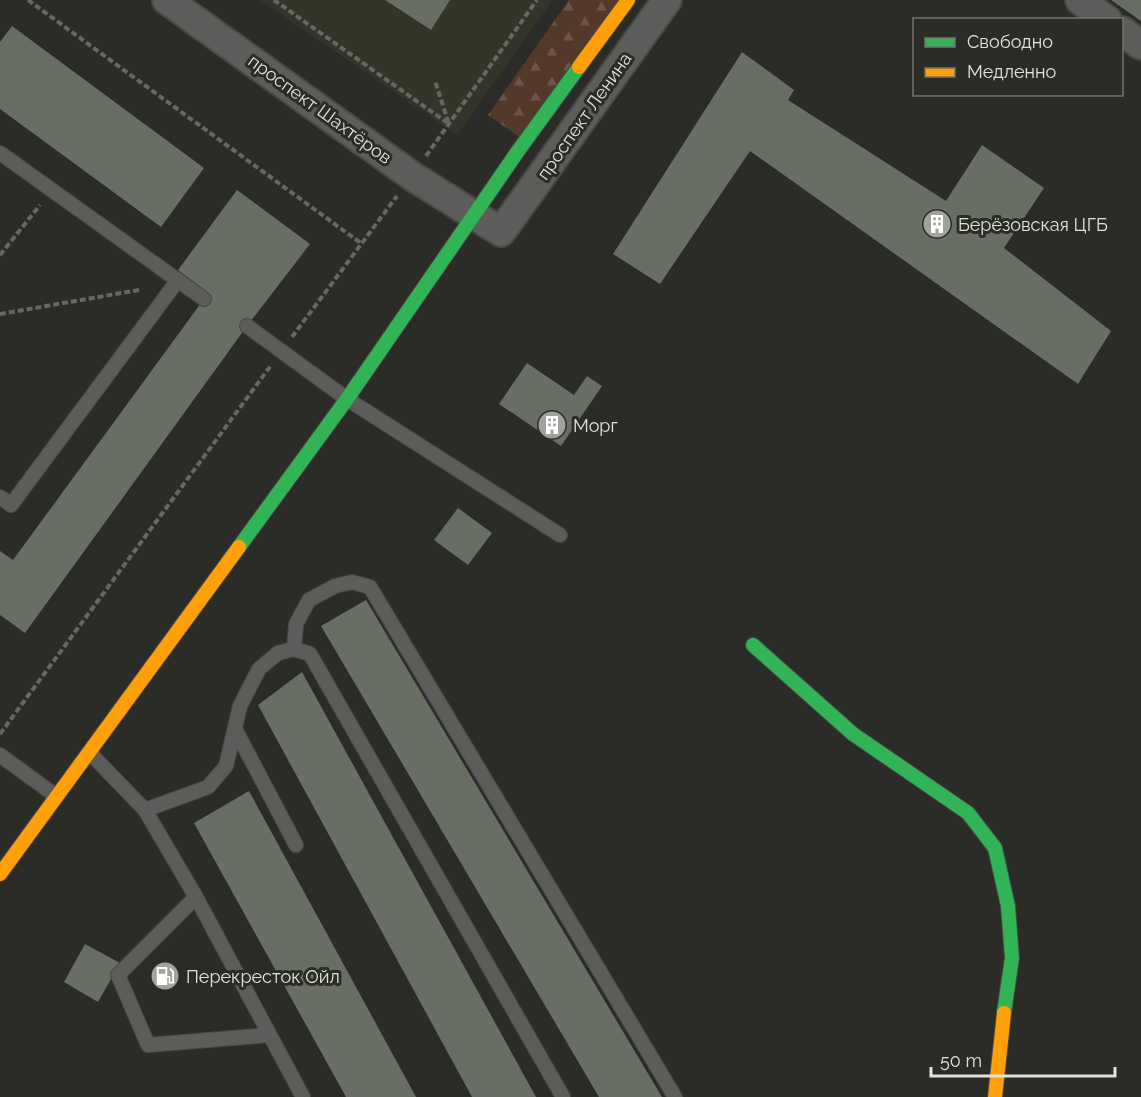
<svg xmlns="http://www.w3.org/2000/svg" width="1141" height="1097" font-family="Raleway,sans-serif">
	<defs>
		<pattern id="forest-firs" width="22" height="20" patternUnits="userSpaceOnUse" patternTransform="scale(1.5)"><rect width="22" height="20" fill="#54392a"/><path d="M5 1l3.5 6h-7zM16 11l3.5 6h-7z" fill="#6c5548"/></pattern>
	</defs>
	<rect width="100%" height="100%" fill="#2b2b27"/>
	<path fill="#343429" d="M 260,0 L 553,0 L 457,135 Z"/>
	<path fill="url(#forest-firs)" d="M 569,0 L 622,0 L 522,139 L 488,115 Z"/>
	<path fill="#696e64" d="M 385,0 L 450,0 L 431,30 Z
		M 1111,0 L 1141,0 L 1141,21 Z
		M 12,26 L 204,168 L 161,227 L 0,109 L 0,42 Z
		M 742,52 L 794,90 L 788,100 L 946,201 L 982,145 L 1044,188 L 1004,248 L 1111,331 L 1078,384 L 750,151 L 660,284 L 613,254 Z
		M 237,190 L 310,244 L 247,326 L 25,633 L 0,615 L 0,551 L 13,560 L 204,299 L 208,293 L 178,270 Z
		M 527,363 L 574,395 L 587,376 L 602,386 L 561,446 L 499,404 Z
		M 458,508 L 492,533 L 468,565 L 434,540 Z
		M 366,600 L 662,1097 L 599,1097 L 321,626 Z
		M 302,672 L 536,1097 L 472,1097 L 258,705 Z
		M 249,791 L 416,1097 L 346,1097 L 194,823 Z
		M 85,944 L 120,963 L 98,1002 L 64,982 Z"/>
	<g fill="none" stroke-linecap="round" stroke-linejoin="round">
		<g stroke="#484846" stroke-width="16">
			<path id="lane" d="M 0,153 L 204,299
				M 247,326 L 347,399 L 560,535
				M 0,497 L 11,505 L 178,280
				M 294,649 L 296,624 L 309,600 L 335,586 L 352,582 L 370,587 L 675,1097
				M 235,729 L 296,845
				M 89,752 L 145,810 L 196,897 L 303,1097
				M 0,755 L 56,796
				M 145,810 L 208,787 L 226,766 L 240,706 L 259,669 L 278,653 L 294,649 L 310,654 L 563,1097
				M 196,897 L 118,975 L 148,1045 L 270,1035"/>
		</g>
		<g stroke="#484846" stroke-width="32">
			<path id="street" d="M 167,0 L 412,176 L 501,232 L 667,0
				M 1080,0 L 1107,20
				M 1122,31 L 1141,45"/>
		</g>
		<g stroke="#484846" stroke-width="16">
			<path id="fast" d="M 239,547 L 347,399 L 518,151 L 579,67
				M 753,645 L 853,734 L 968,813 L 995,848 L 1008,906 L 1012,958 L 1004,1013"/>
		</g>
		<g stroke="#484846" stroke-width="16">
			<path id="slow" d="M 579,67 L 628,0
				M 0,874 L 239,547
				M 995,1097 L 1004,1013"/>
		</g>
		<path stroke="#666663" stroke-width="4" stroke-dasharray="6 3" stroke-linecap="butt" d="M 28,0 L 362,244
			M 274,0 L 449,124 L 435,81
			M 426,156 L 537,0
			M 0,255 L 40,205
			M 0,314 L 139,290
			M 292,337 L 397,196
			M 0,734 L 272,364"/>
		<use href="#lane" stroke="#5c5c5a" stroke-width="14"/>
		<use href="#street" stroke="#5c5c5a" stroke-width="28"/>
		<use href="#fast" stroke="#30b455" stroke-width="14"/>
		<use href="#slow" stroke="#ff9f0a" stroke-width="14"/>
	</g>
	<defs>
		<g id="building-disc" transform="scale(1.5)"><circle r="9.5" fill="#a1a19d" stroke="#2c2c26"/><path d="M-4-6H4V6H1V3H-1V6H-4ZM-2.5-4.3h1.7v1.8h-1.7ZM.8-4.3h1.7v1.8H.8ZM-2.5-1h1.7V.8h-1.7ZM.8-1h1.7V.8H.8Z" fill="#fff"/></g>
		<g id="fuel-disc" transform="scale(1.5)"><circle r="9.5" fill="#a1a19d" stroke="#2c2c26"/><path d="M-5.5-6h7V0h2V4h1.3V-2.5L3-4.5l.8-.8L6-3V5H2.5V1h-1V6h-7ZM-4.2-4.7v3.2H.2V-4.7Z" fill="#fff"/></g>
	</defs>
	<g fill-rule="evenodd">
		<use href="#building-disc" x="937" y="224"/>
		<use href="#building-disc" x="552" y="425"/>
		<use href="#fuel-disc" x="165" y="976"/>
	</g>
	<g text-anchor="middle" dominant-baseline="central" stroke-width="6" stroke-linejoin="round" paint-order="stroke">
		<g font-size="18" fill="#e0e0dd" stroke="#2c2c26">
			<text transform="translate(320 109) rotate(36)">проспект Шахтёров</text>
			<text transform="translate(584 116) rotate(-55)">проспект Ленина</text>
		</g>
		<g font-size="18" fill="#e0e0dd" stroke="#2c2c26" text-anchor="start">
			<text x="958" y="224">Берёзовская ЦГБ</text>
			<text x="573" y="425">Морг</text>
			<text x="186" y="976">Перекресток Ойл</text>
		</g>
	</g>
	<rect x="913" y="18" width="210" height="78" fill="#2c2c26" stroke="#74746f" stroke-width="1.5"/>
	<rect x="925" y="38" width="30" height="9" fill="#30b455" stroke="#74746f" stroke-width="1.5"/>
	<text x="967" y="48" font-size="18" fill="#e0e0dd">Свободно</text>
	<rect x="925" y="68" width="30" height="9" fill="#ff9f0a" stroke="#74746f" stroke-width="1.5"/>
	<text x="967" y="78" font-size="18" fill="#e0e0dd">Медленно</text>
	<path d="M931 1067v9h184v-9" fill="none" stroke="#e0e0dd" stroke-width="3"/>
	<text x="940" y="1067" font-size="18" fill="#e0e0dd" stroke="#2c2c26" stroke-width="4.5" paint-order="stroke">50 m</text>
</svg>
